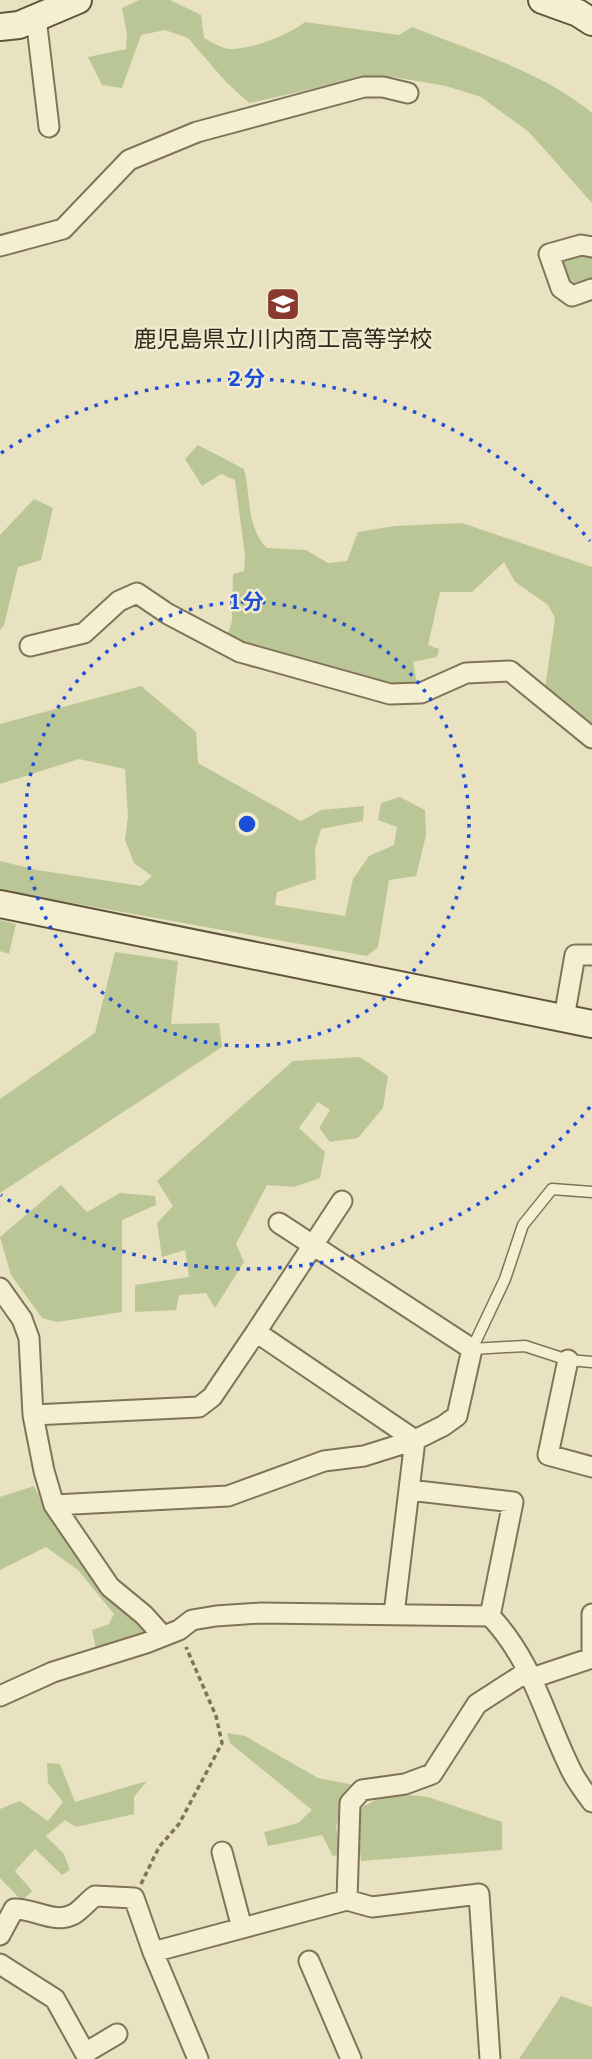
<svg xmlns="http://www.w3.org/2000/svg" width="592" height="2059" font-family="Bitter,'Noto Sans JP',serif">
	<rect width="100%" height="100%" fill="#e9e2c0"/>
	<path fill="#bbc696" d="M 139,0 L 170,0 L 201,15 L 204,38 C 212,42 222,49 230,49 C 256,48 286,36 305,22 L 399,35 L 412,27 C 472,51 541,71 592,113 L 592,203 L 529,132 L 481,97 L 446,86 L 394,77 L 361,78 L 249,103 L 226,82 L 188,38 L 165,30 L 141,35 L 122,88 L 102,85 L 88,57 L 126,49 L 127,35 L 122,8 Z
		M 592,257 L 592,282 L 576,285 L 566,283 L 560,266 C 567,255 580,257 592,257 Z
		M 198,445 L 244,469 C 251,495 246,528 267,548 L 306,550 L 328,563 L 347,561 L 358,532 L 395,526 L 462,523 L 592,567 L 592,730 L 545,688 L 555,618 L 548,605 L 515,582 L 504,562 L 472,592 L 440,592 L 428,645 L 439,649 L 437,657 L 413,662 L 417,684 L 396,686 L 250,648 L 227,636 L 232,621 L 233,574 L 244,571 L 245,555 L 235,480 L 221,474 L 202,486 L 185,459 Z
		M 34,499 L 53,508 L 41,560 L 18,567 L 4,625 L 0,630 L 0,535 Z
		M 141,686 L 196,732 L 198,763 L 301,821 L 321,810 L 364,806 L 363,821 L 321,829 L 315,849 L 316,879 L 277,892 L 275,905 L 345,916 L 353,879 L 369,856 L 394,845 L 397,827 L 378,820 L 381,803 L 400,797 L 425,810 L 426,835 L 416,876 L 389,880 L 378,947 L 367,956 L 0,890 L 0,861 L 37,870 L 141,886 L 152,876 L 134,863 L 125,840 L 128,816 L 125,769 L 79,759 L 0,784 L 0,724 Z
		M 0,920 L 16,924 L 9,954 L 0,951 Z
		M 115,952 L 178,961 L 171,1024 L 219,1023 L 222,1047 L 0,1193 L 0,1099 L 95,1033 Z
		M 360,1057 L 388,1076 L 383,1108 L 358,1138 L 330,1142 L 319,1128 L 330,1110 L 318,1102 L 299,1128 L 325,1152 L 320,1178 L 294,1187 L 267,1185 L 236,1244 L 244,1262 L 215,1308 L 206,1293 L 179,1295 L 176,1310 L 135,1312 L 135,1285 L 189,1277 L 185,1250 L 162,1257 L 157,1223 L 173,1206 L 157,1181 L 293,1061 Z
		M 61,1185 L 87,1212 L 120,1193 L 155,1196 L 156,1205 L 122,1220 L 122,1312 L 57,1322 L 42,1318 L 11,1275 L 0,1237 Z
		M 34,1486 L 55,1527 L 104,1592 L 148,1634 L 96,1649 L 92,1630 L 109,1624 L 114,1614 L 78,1570 L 46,1547 L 0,1570 L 0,1497 Z
		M 227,1733 L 245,1736 L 318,1778 L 354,1785 L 336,1826 L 340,1854 L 333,1856 L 322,1835 L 268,1846 L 264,1832 L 298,1823 L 312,1810 L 230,1743 Z
		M 47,1763 L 60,1764 L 75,1802 L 147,1781 L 134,1797 L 134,1814 L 76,1827 L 65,1820 L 46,1836 L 64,1854 L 70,1870 L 62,1875 L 35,1849 L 15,1871 L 32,1891 L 22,1901 L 0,1878 L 0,1809 L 20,1801 L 48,1821 L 63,1802 L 48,1783 Z
		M 390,1793 L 428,1797 L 502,1822 L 502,1850 L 361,1861 L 357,1822 L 362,1807 Z
		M 561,1996 L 592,2007 L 592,2059 L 519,2059 Z"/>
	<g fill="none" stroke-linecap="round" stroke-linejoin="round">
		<g stroke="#81735a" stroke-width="13">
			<path id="lane" d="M 592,1192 L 552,1189 L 523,1225 L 505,1279 L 472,1349 L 525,1346 L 568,1360 L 592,1362"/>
		</g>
		<g stroke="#81735a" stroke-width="23">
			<path id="street" d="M 36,18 L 49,127
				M 0,246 L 63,229 L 129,160 L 197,132 L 364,87 L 383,87 L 408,93
				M 592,247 L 581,245 L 549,254 L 561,288 L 572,296 L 592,289
				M 30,646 L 84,633 L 119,601 L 137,593 L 168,614 L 240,652 L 390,694 L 421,693 L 466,673 L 510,671 L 592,738
				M 564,1018 L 575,955 L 592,955
				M 279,1223 L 472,1349 L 457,1416 L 443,1426 L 415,1440 L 256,1332 L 342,1201
				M 0,1288 L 22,1319 L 29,1338 L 33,1415 L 44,1471 L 54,1505 L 110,1587 L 144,1615 L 162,1635
				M 568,1360 L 548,1455 L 592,1467
				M 33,1415 L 199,1407 L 212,1397 L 256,1332
				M 409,1490 L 513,1502 L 490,1616
				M 54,1505 L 228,1496 L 324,1461 L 364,1456 L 415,1440 L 394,1614
				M 532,1678 L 592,1658 L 592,1614
				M 0,1696 L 53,1672 L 146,1643 L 179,1630 L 192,1620 L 216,1616 L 261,1613 L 490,1616 C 533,1661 544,1716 571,1770 C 576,1781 585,1792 592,1802
				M 222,1852 L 242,1928
				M 347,1900 L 350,1803 L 362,1790 L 405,1784 L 432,1774 L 477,1704 L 528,1671
				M 0,1935 L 14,1909 C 34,1908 55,1925 74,1914 C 81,1910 88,1901 95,1896 L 134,1898 L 153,1952 L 198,2059
				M 153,1952 L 347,1900 L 372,1907 L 479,1894 L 490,2059
				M 309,1961 L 351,2059
				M 0,1964 L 55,1999 L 85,2053 L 117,2034"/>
		</g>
		<g stroke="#62543d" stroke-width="30">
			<path id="secondary" d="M 542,0 L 578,13 L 592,22
				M 0,27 L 19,25 L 78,0
				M 0,904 L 592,1024"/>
		</g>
		<path stroke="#81735a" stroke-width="3.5" stroke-dasharray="5 3.5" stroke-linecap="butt" d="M 141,1884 L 159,1847 L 179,1824 L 222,1743 L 216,1716 L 186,1647"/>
		<use href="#lane" stroke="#f5efd2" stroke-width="10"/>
		<use href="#street" stroke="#f5efd2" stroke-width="19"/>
		<use href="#secondary" stroke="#f5efd2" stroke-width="26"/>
	</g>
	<g fill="none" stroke="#1d4ed8" stroke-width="3.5" stroke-dasharray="3.5 7">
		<circle cx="247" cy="824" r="222"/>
		<path d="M590 1107A445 445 0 0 1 1 1195M1 453A445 445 0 0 1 590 541"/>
	</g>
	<defs>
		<g id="school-square" transform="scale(1.75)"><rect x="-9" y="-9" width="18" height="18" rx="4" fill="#8a392f" stroke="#f1ebcf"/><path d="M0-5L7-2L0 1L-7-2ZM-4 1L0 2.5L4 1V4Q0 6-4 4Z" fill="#fff"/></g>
	</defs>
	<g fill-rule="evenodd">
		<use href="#school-square" x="283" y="304"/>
	</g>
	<g text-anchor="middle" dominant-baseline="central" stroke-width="5" stroke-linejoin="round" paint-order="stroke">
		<g font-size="23" fill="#32291d" stroke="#f1ebcf">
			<text x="283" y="339">鹿児島県立川内商工高等学校</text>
		</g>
	</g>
	<circle cx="247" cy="824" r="10" fill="#1d4ed8" stroke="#f1ebcf" stroke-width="3.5"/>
	<g font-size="21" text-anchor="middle" font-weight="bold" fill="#1d4ed8" stroke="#f1ebcf" stroke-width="5" stroke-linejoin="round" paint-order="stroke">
		<text x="247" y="386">2 分</text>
		<text x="247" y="609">1 分</text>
	</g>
</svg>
